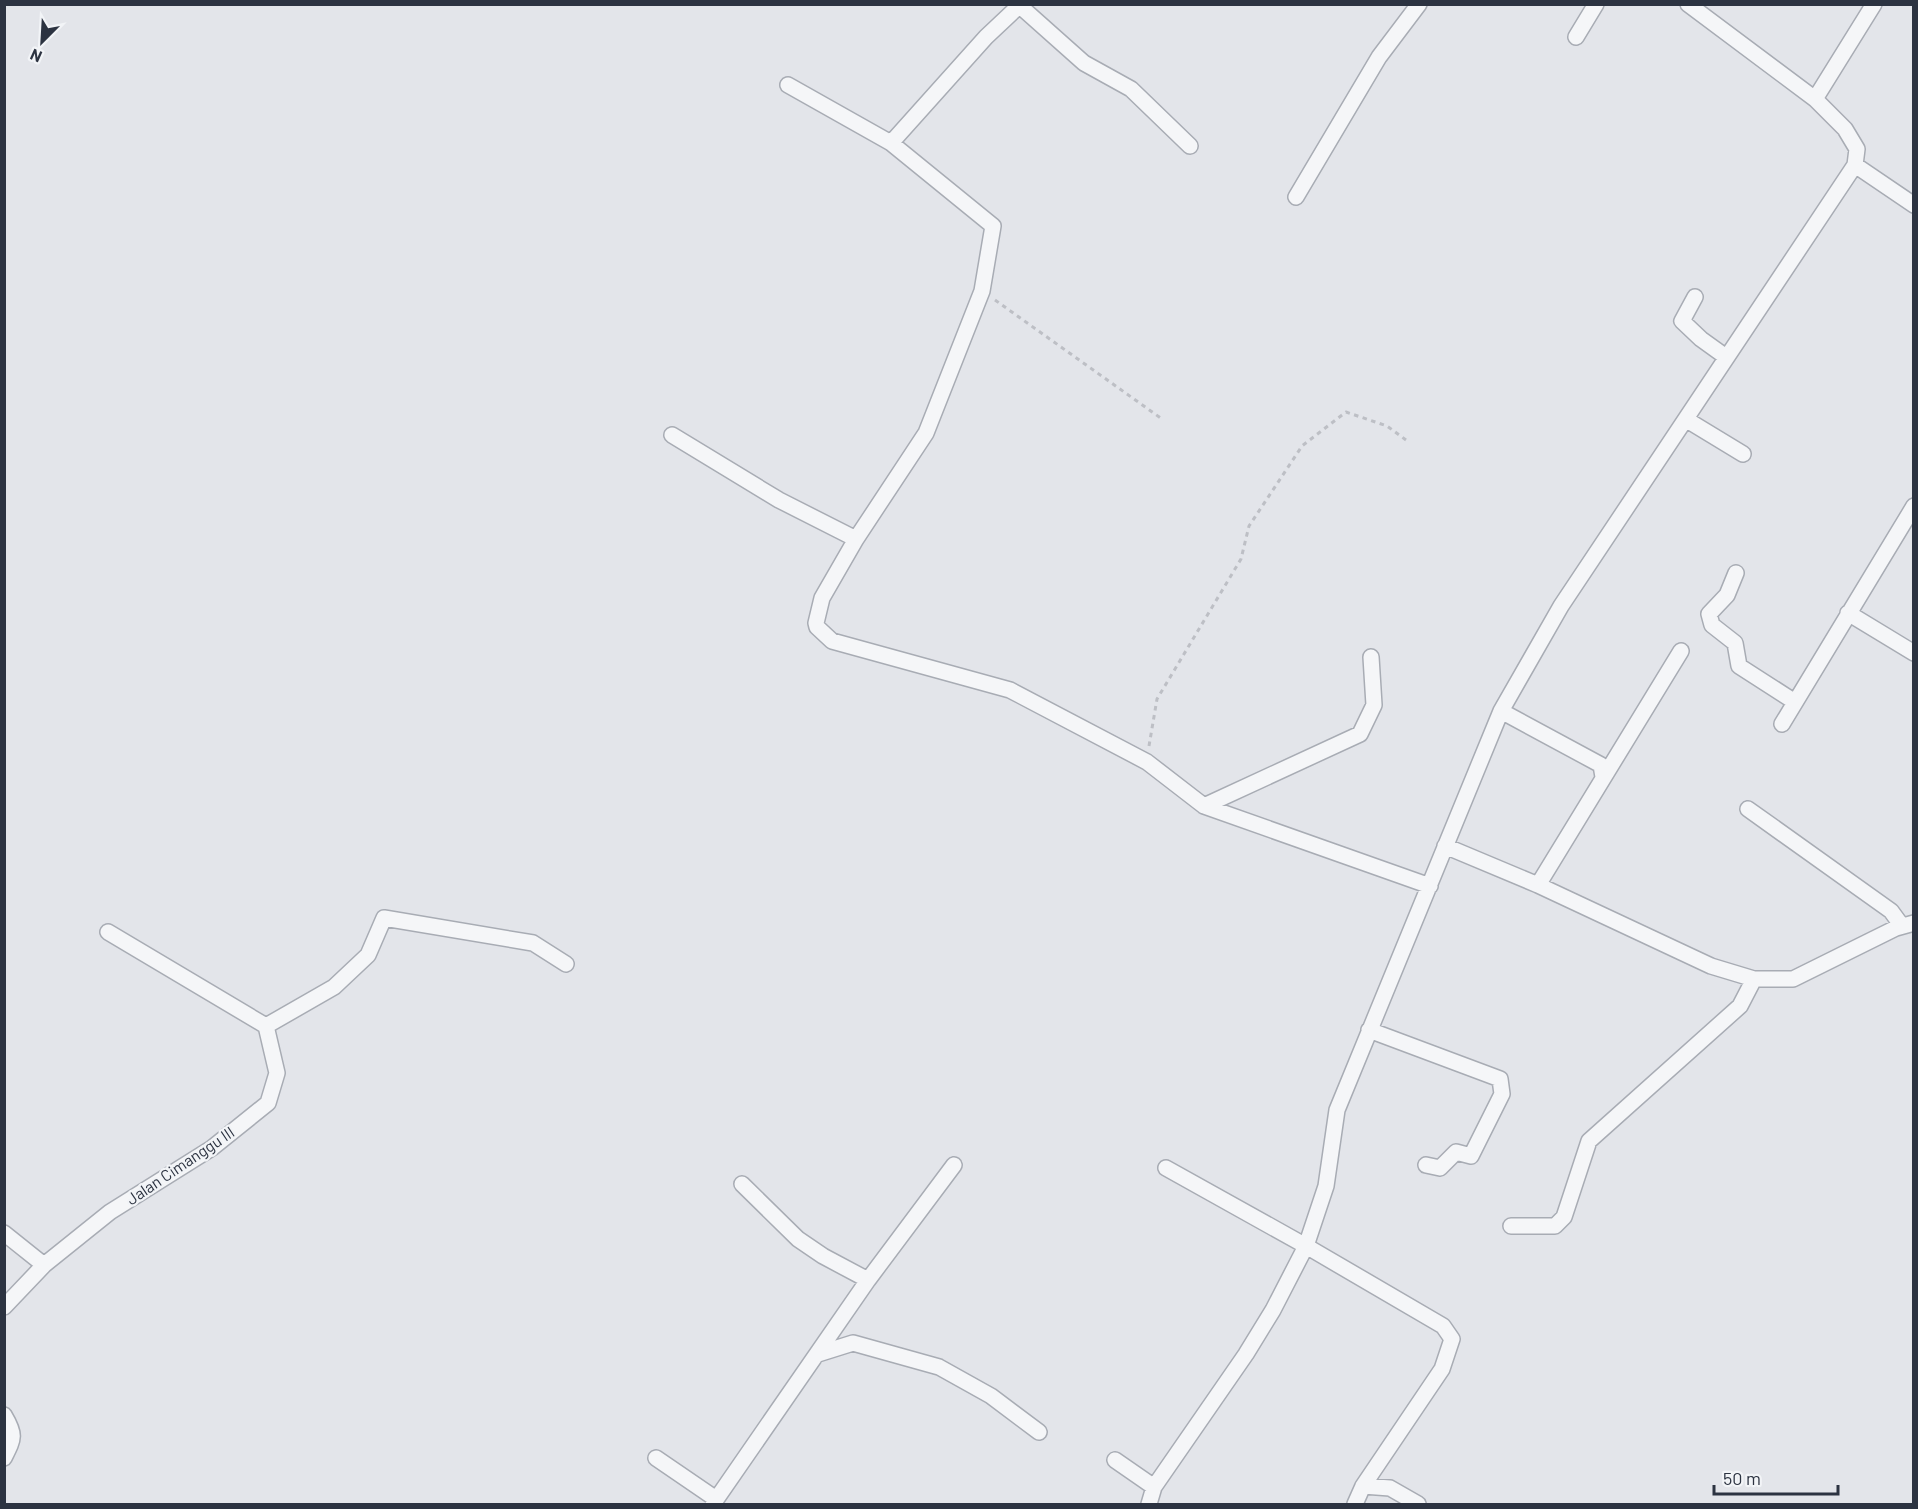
<svg xmlns="http://www.w3.org/2000/svg" width="1918" height="1509" font-family="Barlow,sans-serif">
	<rect width="100%" height="100%" fill="#e3e5ea"/>
	<g fill="none" stroke-linecap="round" stroke-linejoin="round">
		<g stroke="#a8acb4" stroke-width="18">
			<path id="street" d="M 1020,6 L 1084,63 L 1131,89 L 1190,146
				M 1576,37 L 1596,4
				M 788,85 L 891,143 L 993,226 L 982,291 L 926,433 L 856,539 L 822,598 L 816,623 L 817,627 L 832,641 L 1010,690 L 1147,762 L 1204,806 L 1430,886
				M 1815,99 L 1874,4
				M 891,143 L 986,37 L 1021,4
				M 1855,165 L 1914,205
				M 1296,197 L 1379,57 L 1419,4
				M 1695,297 L 1682,321 L 1701,339 L 1726,357
				M 1687,420 L 1743,454
				M 672,435 L 779,500 L 856,539
				M 1736,573 L 1727,595 L 1709,614 L 1712,625 L 1735,643 L 1739,666 L 1795,702
				M 1848,613 L 1914,653
				M 1501,711 L 1601,765 L 1603,777
				M 1782,724 L 1914,506
				M 1204,806 L 1360,734 L 1374,705 L 1371,657
				M 1748,809 L 1891,911 L 1902,926
				M 1445,846 L 1538,885 L 1711,966 L 1754,979 L 1793,979 L 1896,928 L 1914,923
				M 1538,885 L 1681,651
				M 266,1026 L 334,987 L 368,955 L 384,918 L 533,943 L 566,964
				M 1369,1030 L 1500,1079 L 1502,1094 L 1471,1156 L 1456,1152 L 1440,1168 L 1426,1165
				M 1166,1168 L 1306,1246 L 1443,1326 L 1452,1339 L 1442,1369 L 1363,1486 L 1355,1504
				M 742,1184 L 798,1239 L 823,1256 L 868,1280
				M 1511,1226 L 1555,1226 L 1564,1217 L 1589,1141 L 1740,1006 L 1754,979
				M 4,1233 L 44,1265
				M 4,1307 L 44,1265 L 110,1212 L 212,1148 L 268,1103 L 277,1073 L 266,1026 L 108,932
				M 818,1354 L 853,1343 L 939,1367 L 991,1396 L 1039,1432
				M 4,1415 C 16,1435 14,1438 4,1458
				M 656,1458 L 716,1499
				M 1115,1460 L 1154,1487
				M 1363,1486 L 1390,1488 L 1418,1504
				M 713,1504 L 868,1280 L 954,1165
				M 1149,1504 L 1154,1487 L 1246,1354 L 1273,1310 L 1306,1246 L 1326,1186 L 1337,1110 L 1501,711 L 1561,606 L 1855,165 L 1857,149 L 1845,129 L 1815,99 L 1688,4"/>
		</g>
		<path stroke="#bdbfc5" stroke-width="3" stroke-dasharray="4.5 4.5" stroke-linecap="butt" d="M 995,300 L 1162,419
			M 1149,746 L 1157,699 L 1241,559 L 1249,526 L 1302,446 L 1346,412 L 1387,426 L 1406,440"/>
		<use href="#street" stroke="#f5f6f8" stroke-width="15"/>
	</g>
	<g text-anchor="middle" dominant-baseline="central" stroke-width="4.5" stroke-linejoin="round" paint-order="stroke">
		<g font-size="16" fill="#2c3341" stroke="#f2f4f7">
			<text transform="translate(180 1165) rotate(-34)">Jalan Cimanggu III</text>
		</g>
	</g>
	<rect width="1918" height="1509" fill="none" stroke="#2c3341" stroke-width="12"/>
	<g transform="translate(42 42) rotate(204)" stroke="#f2f4f7" stroke-width="4.5" paint-order="stroke">
	<path d="M0-4.5L10 22L0 15L-10 22Z" fill="#2c3341"/>
	<text y="-9" font-size="16" font-weight="bold" text-anchor="middle" fill="#2c3341">N</text>
	</g>
	<path d="M1714 1485v9h124v-9" fill="none" stroke="#2c3341" stroke-width="3"/>
	<text x="1723" y="1485" font-size="18" fill="#2c3341" stroke="#f2f4f7" stroke-width="4.5" paint-order="stroke">50 m</text>
</svg>
